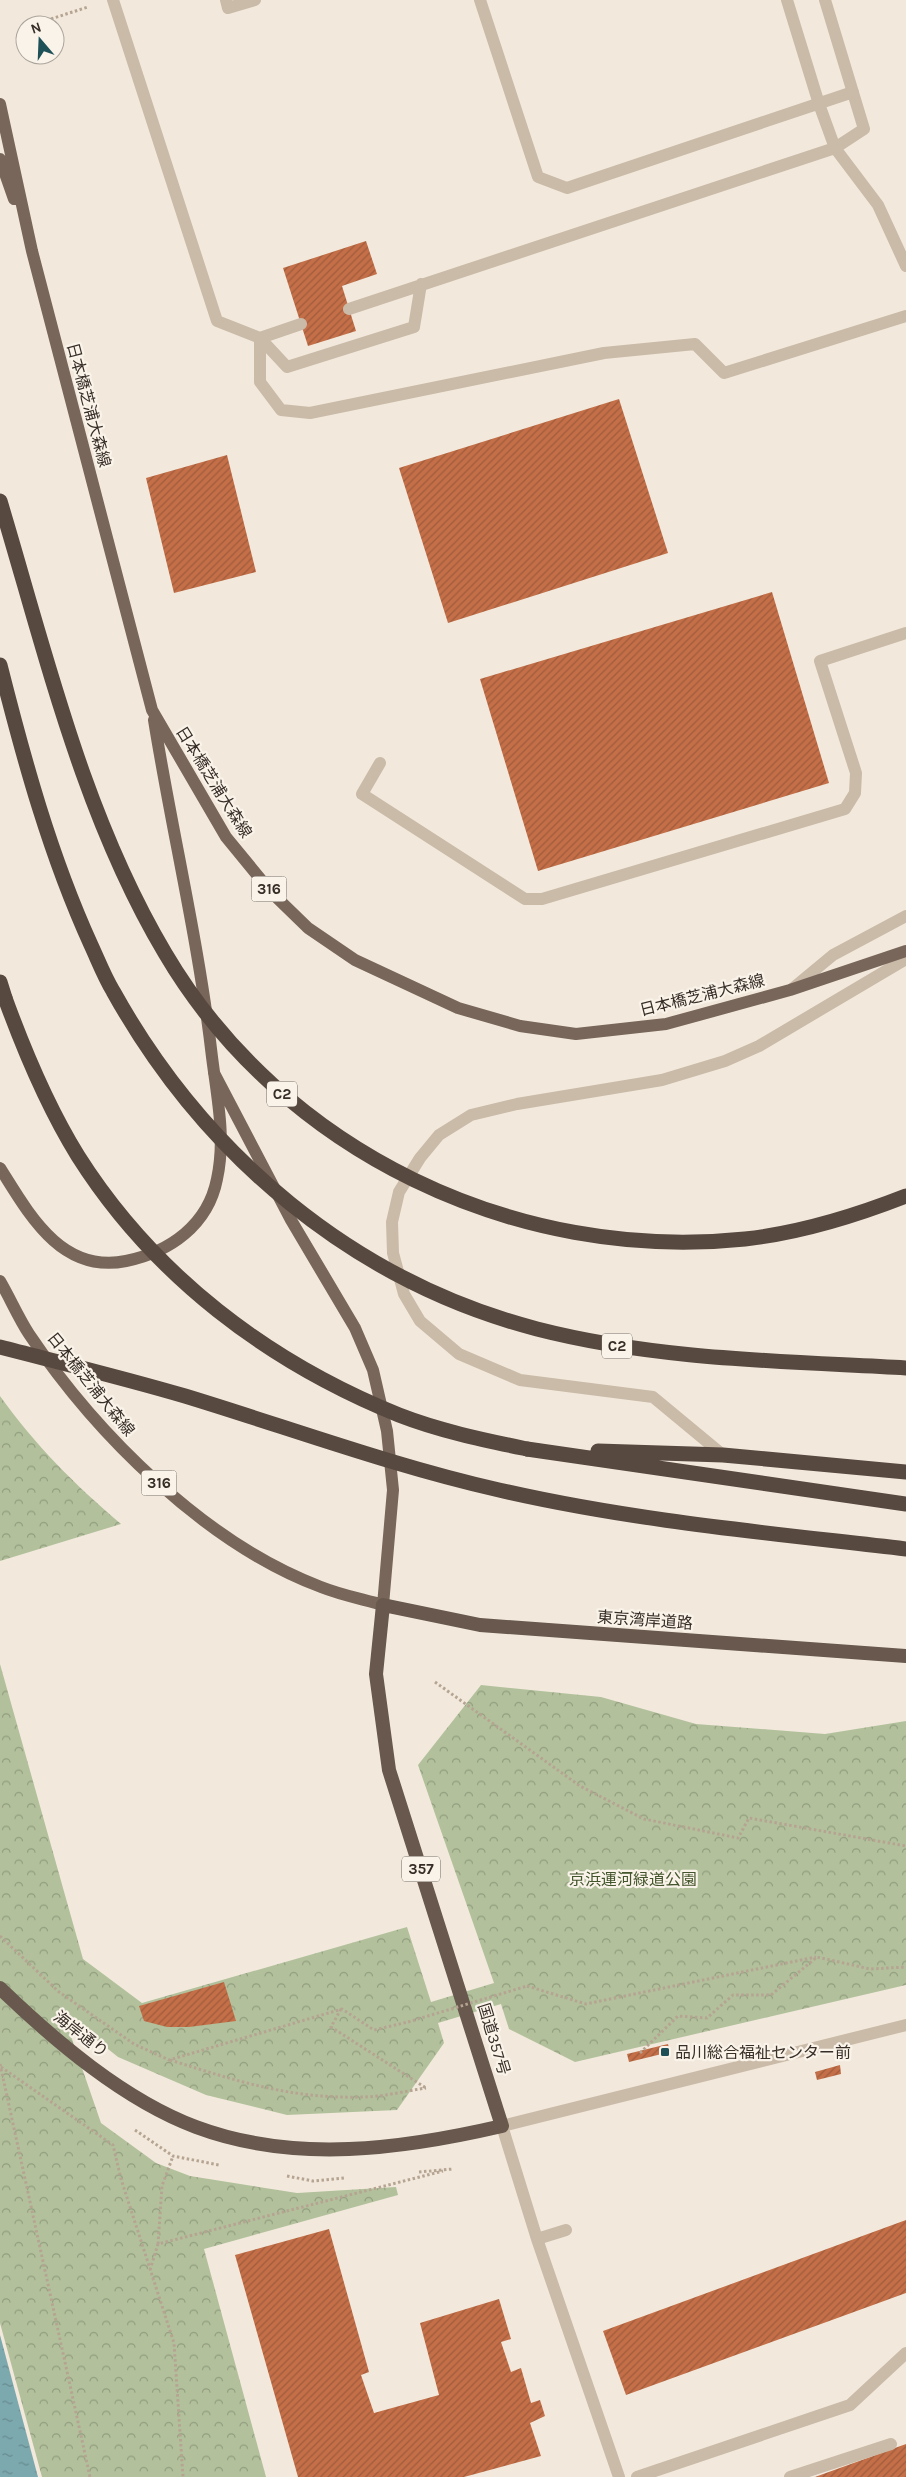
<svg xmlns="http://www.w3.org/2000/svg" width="906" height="2477" font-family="Karla,'Noto Sans JP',sans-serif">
	<defs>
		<pattern id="park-crowns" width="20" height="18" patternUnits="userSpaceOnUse" patternTransform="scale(1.25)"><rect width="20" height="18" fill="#b2c19c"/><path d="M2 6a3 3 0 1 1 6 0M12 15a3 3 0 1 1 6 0" fill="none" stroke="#929d7f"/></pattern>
		<pattern id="water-ripples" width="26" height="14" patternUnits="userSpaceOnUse" patternTransform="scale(1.25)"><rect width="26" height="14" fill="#7ca9ae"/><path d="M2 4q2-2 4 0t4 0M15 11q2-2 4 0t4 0" fill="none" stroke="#668a8e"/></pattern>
		<pattern id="building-hatch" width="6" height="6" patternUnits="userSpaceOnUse" patternTransform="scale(1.25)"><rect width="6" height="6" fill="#c46f48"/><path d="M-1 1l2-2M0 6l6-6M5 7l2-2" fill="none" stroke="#a05c3c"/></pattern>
	</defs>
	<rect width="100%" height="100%" fill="#f2e9dc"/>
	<path fill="url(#park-crowns)" d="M 0,1396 C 36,1446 74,1484 121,1524 L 0,1561 Z
		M 0,1664 L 83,1959 L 142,2003 L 407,1927 L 431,2002 L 494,1983 L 418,1765 L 481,1685 L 601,1697 L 696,1724 L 825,1734 L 906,1721 L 906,1985 L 575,2062 L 509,2029 L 501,2004 L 438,2023 L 444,2043 L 397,2110 L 287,2115 L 206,2095 L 118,2057 L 63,2013 L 101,2123 L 156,2163 L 190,2176 L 297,2193 L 396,2187 L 398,2195 L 204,2249 L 266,2477 L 42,2477 L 0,2323 Z"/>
	<path fill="url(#water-ripples)" d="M 0,2335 L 38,2477 L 0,2477 Z"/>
	<path fill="url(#building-hatch)" d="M 366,241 L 377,274 L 342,286 L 356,331 L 308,346 L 283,268 Z
		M 619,399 L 668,553 L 448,623 L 399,468 Z
		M 227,455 L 256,572 L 174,593 L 146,478 Z
		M 772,592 L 829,783 L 538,871 L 480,679 Z
		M 224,1982 L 236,2021 L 189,2027 L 167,2027 L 144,2021 L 139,2006 Z
		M 668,2044 L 670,2052 L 629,2062 L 627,2054 Z
		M 840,2065 L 841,2074 L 817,2080 L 815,2072 Z
		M 906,2220 L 906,2293 L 626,2395 L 603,2331 Z
		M 329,2229 L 369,2372 L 361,2375 L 374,2413 L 439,2395 L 420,2323 L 499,2299 L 511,2339 L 501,2342 L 511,2372 L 521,2368 L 531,2403 L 540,2400 L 545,2416 L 530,2423 L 541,2456 L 464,2477 L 298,2477 L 235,2255 Z
		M 906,2444 L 906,2477 L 815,2477 Z"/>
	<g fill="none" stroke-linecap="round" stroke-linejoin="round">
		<path stroke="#b6a493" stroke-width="3" stroke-dasharray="2.5 2.5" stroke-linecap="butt" d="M 32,25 L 88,7
			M 435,1682 L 580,1786 L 644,1819 L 738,1838 L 749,1818 L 906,1846
			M 0,1936 L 59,1992 L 134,2044 L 169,2060 L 342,2009 L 374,2030 L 408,2022
			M 527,1986 L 586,2004 L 816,1957
			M 341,2009 L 331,2027 L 426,2088
			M 640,2053 L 678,2016 L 707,2018 L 733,1995 L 771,1995 L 817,1957 L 870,1969 L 906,1967
			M 170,2060 C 237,2081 290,2099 362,2097 C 383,2097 405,2091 426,2088
			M 0,2064 L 90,2477
			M 1,2067 L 113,2145 L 121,2179 L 174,2343 L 183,2477
			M 135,2130 L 173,2156 L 219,2165
			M 419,2172 L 453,2169
			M 287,2176 L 313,2181 L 345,2178
			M 158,2244 L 162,2186 L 173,2156
			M 150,2270 L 158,2244 L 443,2171"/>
		<path stroke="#cabaa8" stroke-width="12" d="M 113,0 L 217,321 L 260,338 L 287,367 L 414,327 L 421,284
			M 226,0 L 228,8 L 255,0
			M 480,0 L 538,177 L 567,188 L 853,92
			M 787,0 L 819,104 L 835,148 L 878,205 L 906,266
			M 349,309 L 835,148 L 864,129 L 825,0
			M 260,338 L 260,382 L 281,410 L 310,413 L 604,353 L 695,344 L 724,373 L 906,316
			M 260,338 L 301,324
			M 380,763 L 362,794 L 525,899 L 542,899 L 845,809 L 855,793 L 856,773 L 820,661 L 906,633
			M 792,989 L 833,955 L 906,916
			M 723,1455 L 653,1397 L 520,1380 L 459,1354 L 420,1321 L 404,1294 L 393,1253 L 392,1222 L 399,1192 L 420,1158 L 439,1135 L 471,1115 L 517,1104 L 662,1080 L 725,1061 L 759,1046 L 906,959
			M 502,2126 L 537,2239 L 619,2477
			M 537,2239 L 566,2230
			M 637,2477 L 850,2405 L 906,2353
			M 790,2477 L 891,2444"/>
		<path stroke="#cabaa8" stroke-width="12" d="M 502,2126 L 906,2025"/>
		<path stroke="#78665a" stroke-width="12" d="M 0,104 L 32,251 L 152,710 L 226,837 L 272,893 L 308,928 L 355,960 L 458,1008 L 520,1026 L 576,1034 L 666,1024 L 790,990 L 906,951
			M 0,159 L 14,199
			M 0,1168 C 29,1214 61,1274 126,1261 C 170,1252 208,1225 217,1179 C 226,1138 217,1097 212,1057 C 199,943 172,832 154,720
			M 0,1281 C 10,1298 18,1317 29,1334 C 96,1434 206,1544 321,1587 C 341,1595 362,1599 383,1605 L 393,1490 L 387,1431 L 373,1370 L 355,1328 L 291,1220 L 214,1073"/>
		<path stroke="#68584d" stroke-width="14" d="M 0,1988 C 55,2041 124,2100 196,2127 C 295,2164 403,2149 502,2126 L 389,1770 L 376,1674 L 383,1605 L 480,1625 L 906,1656"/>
		<path stroke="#584940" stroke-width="15" d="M 0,982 L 5,998
			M 527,1449 L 906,1504
			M 598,1451 L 723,1455 L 906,1472"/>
		<path stroke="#b6a493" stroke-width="3" stroke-dasharray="2.5 2.5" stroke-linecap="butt" d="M 408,2022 L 527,1986"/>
		<path stroke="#584940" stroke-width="15" d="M 0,501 C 46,654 83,815 165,953 C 282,1152 517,1263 745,1239 C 800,1233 855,1216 906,1196
			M 0,665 C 24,760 50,855 91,945 C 98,960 104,976 113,991 C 204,1155 353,1281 537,1329 C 658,1360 782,1361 906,1368
			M 5,998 C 25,1053 47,1106 78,1156 C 154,1276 268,1362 399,1415 C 440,1431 484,1440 527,1449
			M 0,1347 C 62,1363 124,1378 185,1396 C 290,1428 393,1466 499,1490 C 633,1521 770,1533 906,1549"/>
	</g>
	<rect fill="#1e5058" stroke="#f9f3e9" stroke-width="2" x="660" y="2047" width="10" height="10" rx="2.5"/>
	<g text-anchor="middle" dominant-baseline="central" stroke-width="4.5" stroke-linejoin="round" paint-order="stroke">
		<g fill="#f9f3e9" stroke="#716962" stroke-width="1">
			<rect x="251.5" y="876.5" width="35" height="25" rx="4"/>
			<rect x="267" y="1081.5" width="30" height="25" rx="4"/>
			<rect x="602" y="1333.5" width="30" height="25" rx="4"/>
			<rect x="141.5" y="1470.5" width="35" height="25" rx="4"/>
			<rect x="402" y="1856.5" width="38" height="25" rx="4"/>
		</g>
		<g font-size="15" font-weight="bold" fill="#372e28">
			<text x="269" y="889">316</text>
			<text x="282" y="1094">C2</text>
			<text x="617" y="1346">C2</text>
			<text x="159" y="1483">316</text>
			<text x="421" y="1869">357</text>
		</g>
		<g font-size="16" fill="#372e28" stroke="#f9f3e9">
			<text transform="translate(89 405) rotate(75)">日本橋芝浦大森線</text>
			<text transform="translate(214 782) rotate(58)">日本橋芝浦大森線</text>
			<text transform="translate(702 995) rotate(-14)">日本橋芝浦大森線</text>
			<text transform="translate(91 1384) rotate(51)">日本橋芝浦大森線</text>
			<text transform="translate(645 1620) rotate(4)">東京湾岸道路</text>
			<text transform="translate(81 2034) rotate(38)">海岸通り</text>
			<text transform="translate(494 2039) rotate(73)">国道357号</text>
		</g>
		<g font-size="16" fill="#43552c" stroke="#f9f3e9">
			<text x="633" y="1879">京浜運河緑道公園</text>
		</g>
		<g font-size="16" fill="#372e28" stroke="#f9f3e9" text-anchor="start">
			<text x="675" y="2052">品川総合福祉センター前</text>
		</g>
	</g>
	<g transform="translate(40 40) rotate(341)"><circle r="24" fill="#f9f3e9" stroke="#aba49c"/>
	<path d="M0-4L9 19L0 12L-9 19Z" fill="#1e5058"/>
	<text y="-8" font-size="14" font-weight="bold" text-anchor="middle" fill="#372e28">N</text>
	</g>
</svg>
